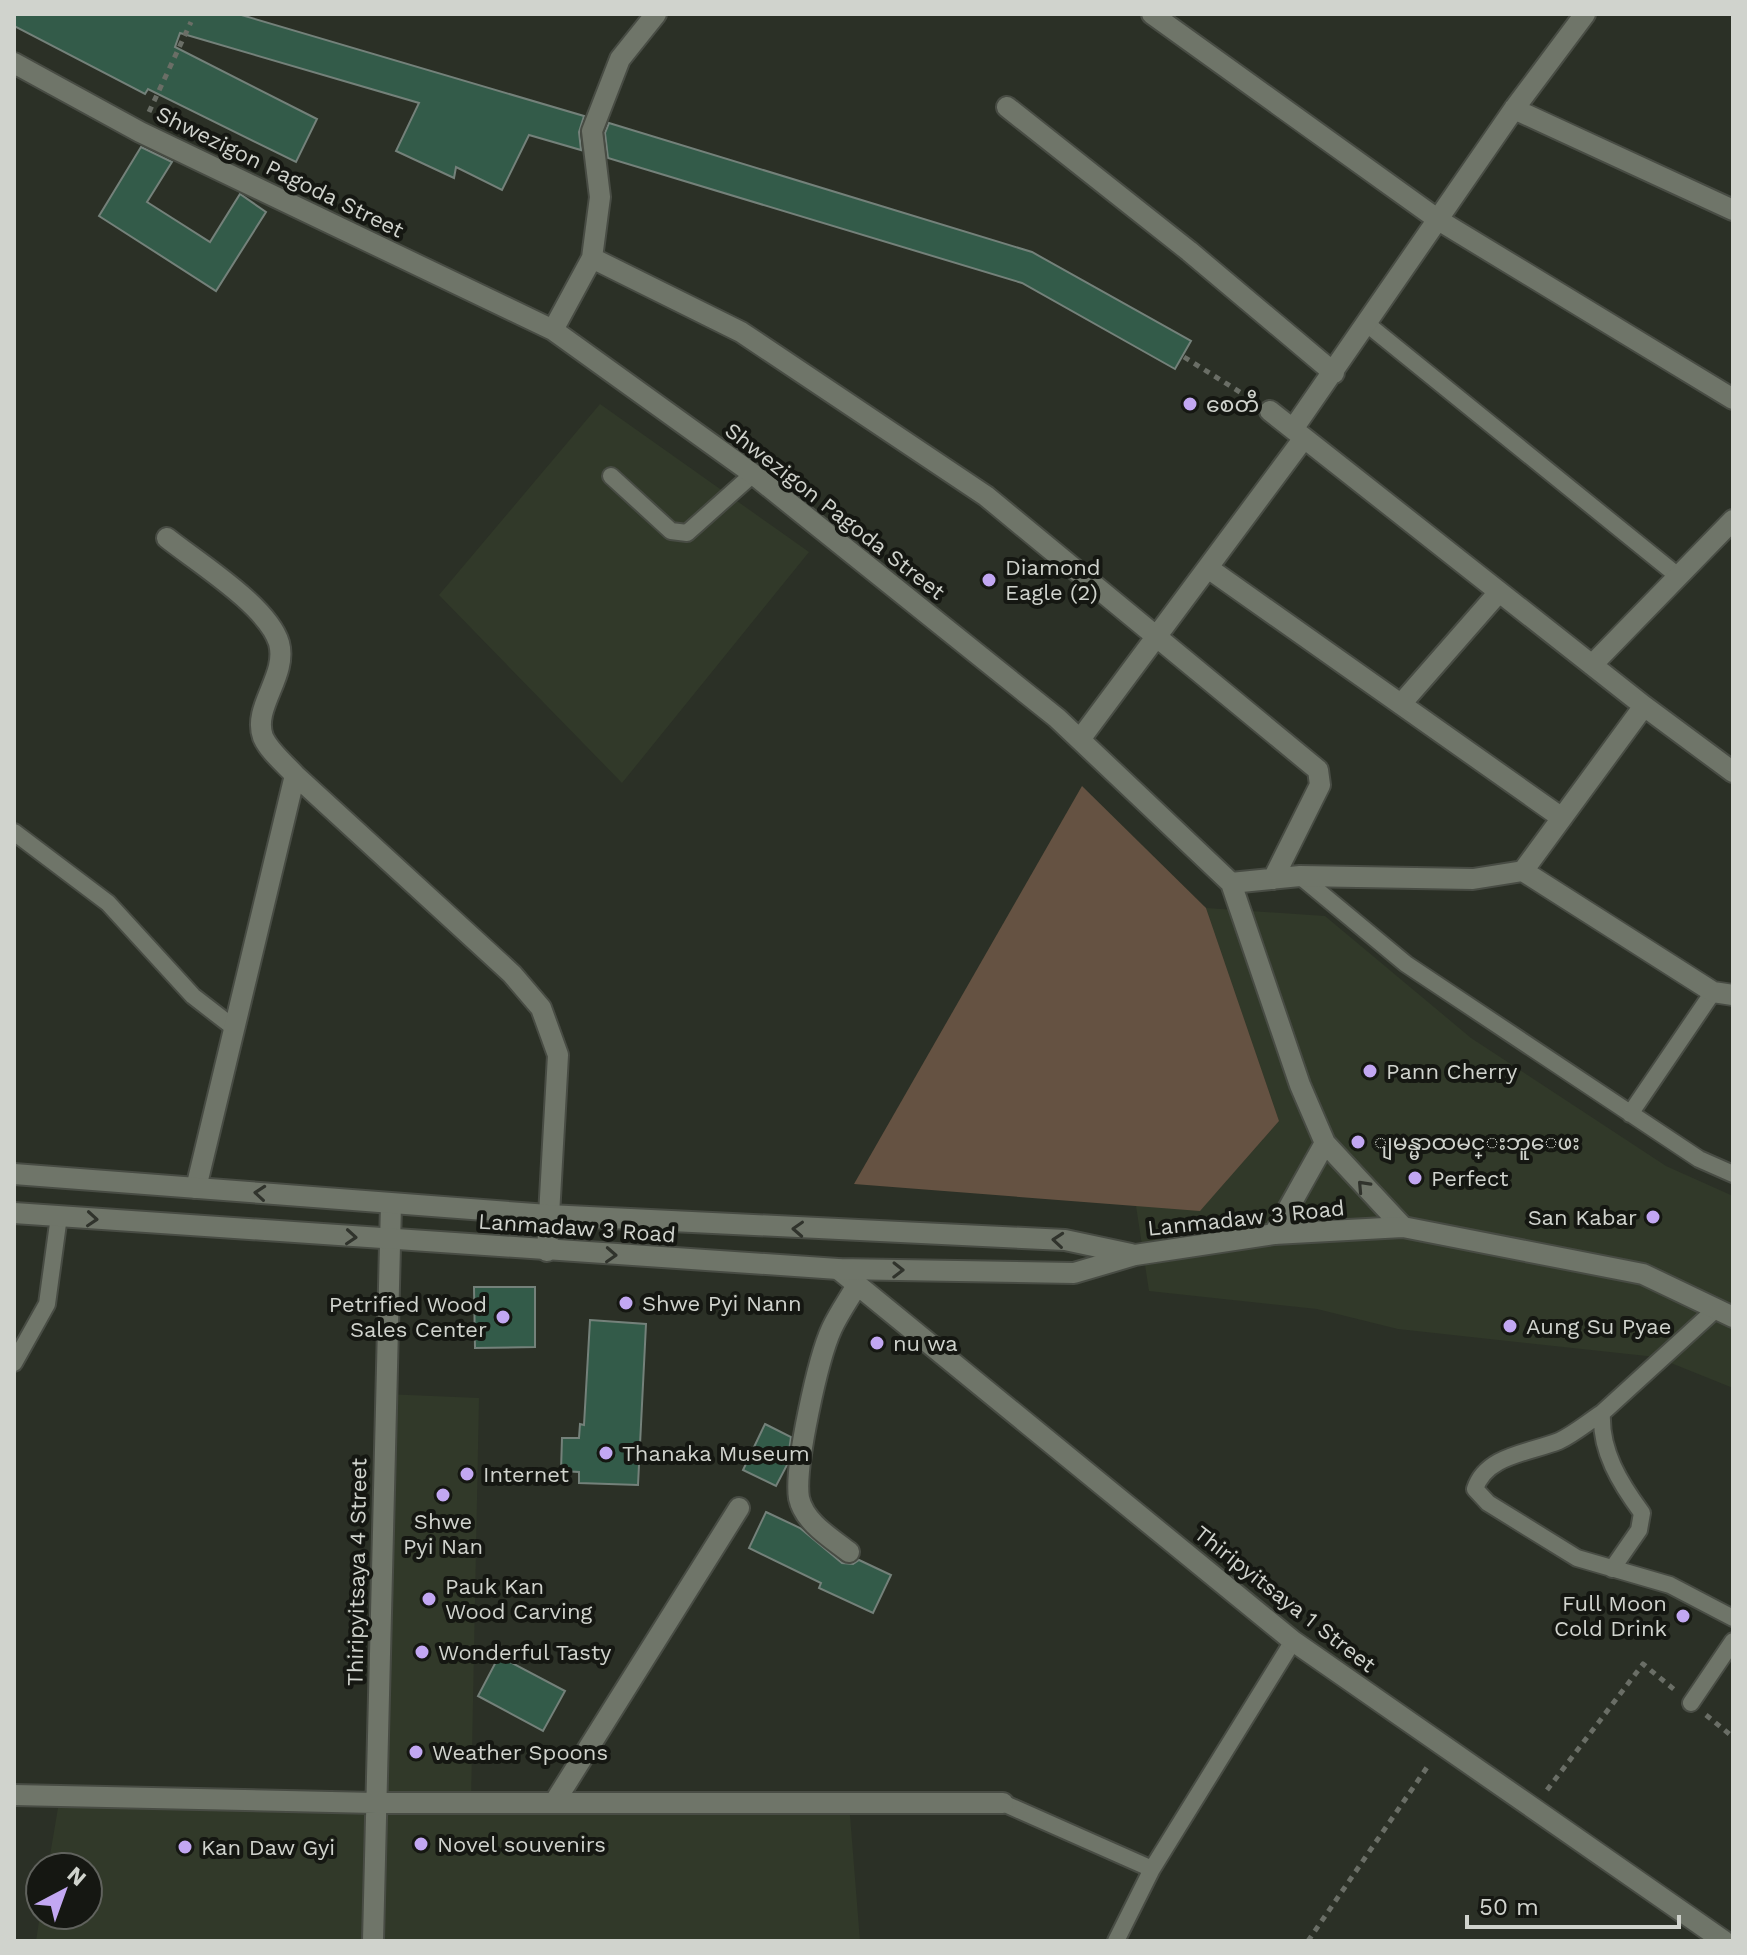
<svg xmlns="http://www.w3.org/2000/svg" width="1747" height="1955" font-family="'Work Sans','Noto Sans Myanmar',sans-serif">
	<rect width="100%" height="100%" fill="#2b3026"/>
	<path fill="#313929" d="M 600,404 L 809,552 L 622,783 L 439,595 Z
		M 1206,908 L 1325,916 L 1471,1038 L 1666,1166 L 1733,1196 L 1733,1388 L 1656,1357 L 1398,1329 L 1317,1309 L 1149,1291 L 1136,1206 L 1213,1196 L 1279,1121 Z
		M 385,1394 L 479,1398 L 471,1803 L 849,1803 L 860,1941 L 36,1941 L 40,1915 L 88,1915 L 88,1867 L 48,1867 L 60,1796 L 375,1803 Z"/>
	<path fill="#655242" d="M 1082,786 L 1206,908 L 1279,1121 L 1200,1211 L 854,1184 Z"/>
	<path fill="#335b49" stroke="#74817a" stroke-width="2" d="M 14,14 L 238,14 L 584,116 L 579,132 L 581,150 L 529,135 L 502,190 L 456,167 L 454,178 L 396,151 L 419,103 L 180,33 L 175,47 L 317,119 L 296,162 L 148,89 L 145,94 L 14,26 Z
		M 609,123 L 1032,252 L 1191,341 L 1175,369 L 1022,283 L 608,158 L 605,133 Z
		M 141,147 L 172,162 L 147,202 L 210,242 L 240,194 L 266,212 L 216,291 L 99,216 Z
		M 474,1287 L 535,1287 L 535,1347 L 475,1348 Z
		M 590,1320 L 646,1324 L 638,1485 L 579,1483 L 579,1472 L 561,1471 L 562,1438 L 579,1438 L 580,1424 L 584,1425 Z
		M 765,1424 L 791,1437 L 787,1465 L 776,1486 L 743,1470 Z
		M 766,1512 L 800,1528 L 842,1563 L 853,1564 L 859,1560 L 891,1575 L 873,1613 L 819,1588 L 821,1583 L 749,1548 Z
		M 499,1656 L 565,1691 L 543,1731 L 478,1696 Z"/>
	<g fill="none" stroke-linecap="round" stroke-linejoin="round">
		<g stroke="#484c44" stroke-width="20">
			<path id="lane" d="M 1367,324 L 1678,576
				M 611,476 L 671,531 L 687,533 L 753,474
				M 14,832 L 108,903 L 193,996 L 233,1027
				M 1300,876 L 1406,964 L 1699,1159 L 1733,1174
				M 1630,1114 L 1713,992
				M 14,1363 L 47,1304 L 59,1216
				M 1602,1413 C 1588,1422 1574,1434 1559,1441 C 1529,1453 1486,1455 1475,1489 L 1488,1503 L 1577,1558 L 1670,1585 L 1733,1618
				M 1612,1569 L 1639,1530 L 1642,1513 C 1620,1483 1600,1451 1602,1413 L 1716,1309
				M 1691,1703 L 1733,1641
				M 1003,1803 L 1152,1869
				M 1116,1941 L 1152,1869 L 1293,1641"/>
		</g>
		<g stroke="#484c44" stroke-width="24">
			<path id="street" d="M 1152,14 L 1440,221 L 1733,399
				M 14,63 L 140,132 L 553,330 L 753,474 L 1057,718 L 1231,883 L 1300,1085 L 1325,1143 L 1403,1227
				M 1007,107 L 1189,251 L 1334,373
				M 1514,109 L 1733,210
				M 592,258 L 741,332 L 986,496 L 1318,770 L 1320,785 L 1273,879
				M 553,330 L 592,258 L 600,197 L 592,131 L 620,59 L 656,14
				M 1270,411 L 1644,706 L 1733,772
				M 1293,429 L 1514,109 L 1585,14
				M 167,538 C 197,562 268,606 279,643 C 288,676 252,707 263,737 C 269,751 285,764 295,775 L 512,974 L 541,1008 L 558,1055 L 547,1251
				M 1208,568 L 1562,818
				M 1592,665 L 1733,520
				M 1401,704 L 1499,592
				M 1081,738 L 1304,438
				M 1523,871 L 1713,992 L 1733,995
				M 1231,883 L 1300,876 L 1473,879 L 1523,871 L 1644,706
				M 196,1188 L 295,775
				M 1274,1234 L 1325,1143
				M 838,1269 L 1293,1641 L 1724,1941
				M 849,1552 C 831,1538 804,1522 799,1498 C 794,1467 818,1358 832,1328 C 839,1313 849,1299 857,1285
				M 14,1795 L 375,1803 L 1003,1803
				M 554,1803 L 739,1508
				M 373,1941 L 391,1204"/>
		</g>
		<g stroke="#484c44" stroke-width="24">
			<path id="secondary" d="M 14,1174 L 548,1215 L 1065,1240 L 1131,1254
				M 14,1213 L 838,1269 L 1074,1273 L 1135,1255 L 1274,1234 L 1403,1227 L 1643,1274 L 1733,1317"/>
		</g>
		<path stroke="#6a6e66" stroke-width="5" stroke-dasharray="6 6" stroke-linecap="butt" d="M 149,112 L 191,22
			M 1184,357 L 1251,399
			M 1706,1715 L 1733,1737
			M 1547,1790 L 1643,1664 L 1676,1691
			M 1308,1941 L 1430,1763"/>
		<use href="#lane" stroke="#6f7569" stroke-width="16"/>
		<use href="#street" stroke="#6f7569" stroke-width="20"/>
		<use href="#secondary" stroke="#6f7569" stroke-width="20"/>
	</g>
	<defs><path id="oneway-chevron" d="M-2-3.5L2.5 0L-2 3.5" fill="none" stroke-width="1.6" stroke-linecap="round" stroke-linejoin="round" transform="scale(2)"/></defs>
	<g stroke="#30332c">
		<use href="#oneway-chevron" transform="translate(1363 1186) rotate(-133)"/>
		<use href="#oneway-chevron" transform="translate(260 1193) rotate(-175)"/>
		<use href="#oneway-chevron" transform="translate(92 1219) rotate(4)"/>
		<use href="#oneway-chevron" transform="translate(798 1229) rotate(-177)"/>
		<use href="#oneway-chevron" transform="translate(351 1237) rotate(4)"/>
		<use href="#oneway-chevron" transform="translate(1058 1240) rotate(-175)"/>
		<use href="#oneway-chevron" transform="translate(611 1255) rotate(3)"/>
		<use href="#oneway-chevron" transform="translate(898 1270) rotate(1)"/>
	</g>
	<g fill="#c2a7f2" stroke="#151712" stroke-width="3">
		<circle cx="1190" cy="404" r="8"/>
		<circle cx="989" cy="580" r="8"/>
		<circle cx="1370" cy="1071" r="8"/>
		<circle cx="1358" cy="1142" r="8"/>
		<circle cx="1415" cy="1178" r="8"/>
		<circle cx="1653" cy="1217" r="8"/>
		<circle cx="626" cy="1303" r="8"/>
		<circle cx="503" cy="1317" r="8"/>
		<circle cx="1510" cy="1326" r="8"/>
		<circle cx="877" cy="1343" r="8"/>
		<circle cx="606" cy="1453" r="8"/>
		<circle cx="467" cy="1474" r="8"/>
		<circle cx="443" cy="1495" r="8"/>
		<circle cx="429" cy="1599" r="8"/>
		<circle cx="1683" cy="1616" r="8"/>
		<circle cx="422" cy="1652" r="8"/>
		<circle cx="416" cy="1752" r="8"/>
		<circle cx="421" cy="1844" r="8"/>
		<circle cx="185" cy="1847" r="8"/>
	</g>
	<g text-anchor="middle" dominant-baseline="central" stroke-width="8" stroke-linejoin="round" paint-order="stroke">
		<g font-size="22" fill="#d0d3cd" stroke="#151712">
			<text transform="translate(280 172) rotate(26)">Shwezigon Pagoda Street</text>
			<text transform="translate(835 511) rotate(38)">Shwezigon Pagoda Street</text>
			<text transform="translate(1246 1218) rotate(-6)">Lanmadaw 3 Road</text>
			<text transform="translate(577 1228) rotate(4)">Lanmadaw 3 Road</text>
			<text transform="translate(357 1572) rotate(-89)">Thiripyitsaya 4 Street</text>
			<text transform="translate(1285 1599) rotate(38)">Thiripyitsaya 1 Street</text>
		</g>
		<g font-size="22" fill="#d0d3cd" stroke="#151712" text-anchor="start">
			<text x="1206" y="404">စေတီ</text>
			<text x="1005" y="567">Diamond<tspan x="1005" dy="25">Eagle (2)</tspan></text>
			<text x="1386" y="1071">Pann Cherry</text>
			<text x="1374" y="1142">ျမန္မာထမင္းဘူေဖး</text>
			<text x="1431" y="1178">Perfect</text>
			<text x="1637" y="1217" text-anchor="end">San Kabar</text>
			<text x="642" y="1303">Shwe Pyi Nann</text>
			<text x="487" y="1304" text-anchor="end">Petrified Wood<tspan x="487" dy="25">Sales Center</tspan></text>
			<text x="1526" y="1326">Aung Su Pyae</text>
			<text x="893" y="1343">nu wa</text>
			<text x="622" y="1453">Thanaka Museum</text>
			<text x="483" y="1474">Internet</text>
			<text x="443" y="1521" text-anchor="middle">Shwe<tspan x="443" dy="25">Pyi Nan</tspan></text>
			<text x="445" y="1586">Pauk Kan<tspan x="445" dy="25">Wood Carving</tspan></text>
			<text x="1667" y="1603" text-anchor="end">Full Moon<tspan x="1667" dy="25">Cold Drink</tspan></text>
			<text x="438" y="1652">Wonderful Tasty</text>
			<text x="432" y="1752">Weather Spoons</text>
			<text x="437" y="1844">Novel souvenirs</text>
			<text x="201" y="1847">Kan Daw Gyi</text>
		</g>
	</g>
	<rect width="1747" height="1955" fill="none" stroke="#d0d3cd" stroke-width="32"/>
	<g transform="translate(64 1891) rotate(41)"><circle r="38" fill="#151712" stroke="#60625d" stroke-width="2"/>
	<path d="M0-6L14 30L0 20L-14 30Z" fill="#c2a7f2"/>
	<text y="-12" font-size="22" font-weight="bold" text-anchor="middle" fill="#d0d3cd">N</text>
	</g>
	<path d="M1467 1915v12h212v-12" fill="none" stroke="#d0d3cd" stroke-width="4"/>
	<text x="1479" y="1915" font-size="24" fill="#d0d3cd" stroke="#151712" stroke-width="6" paint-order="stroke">50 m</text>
</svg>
